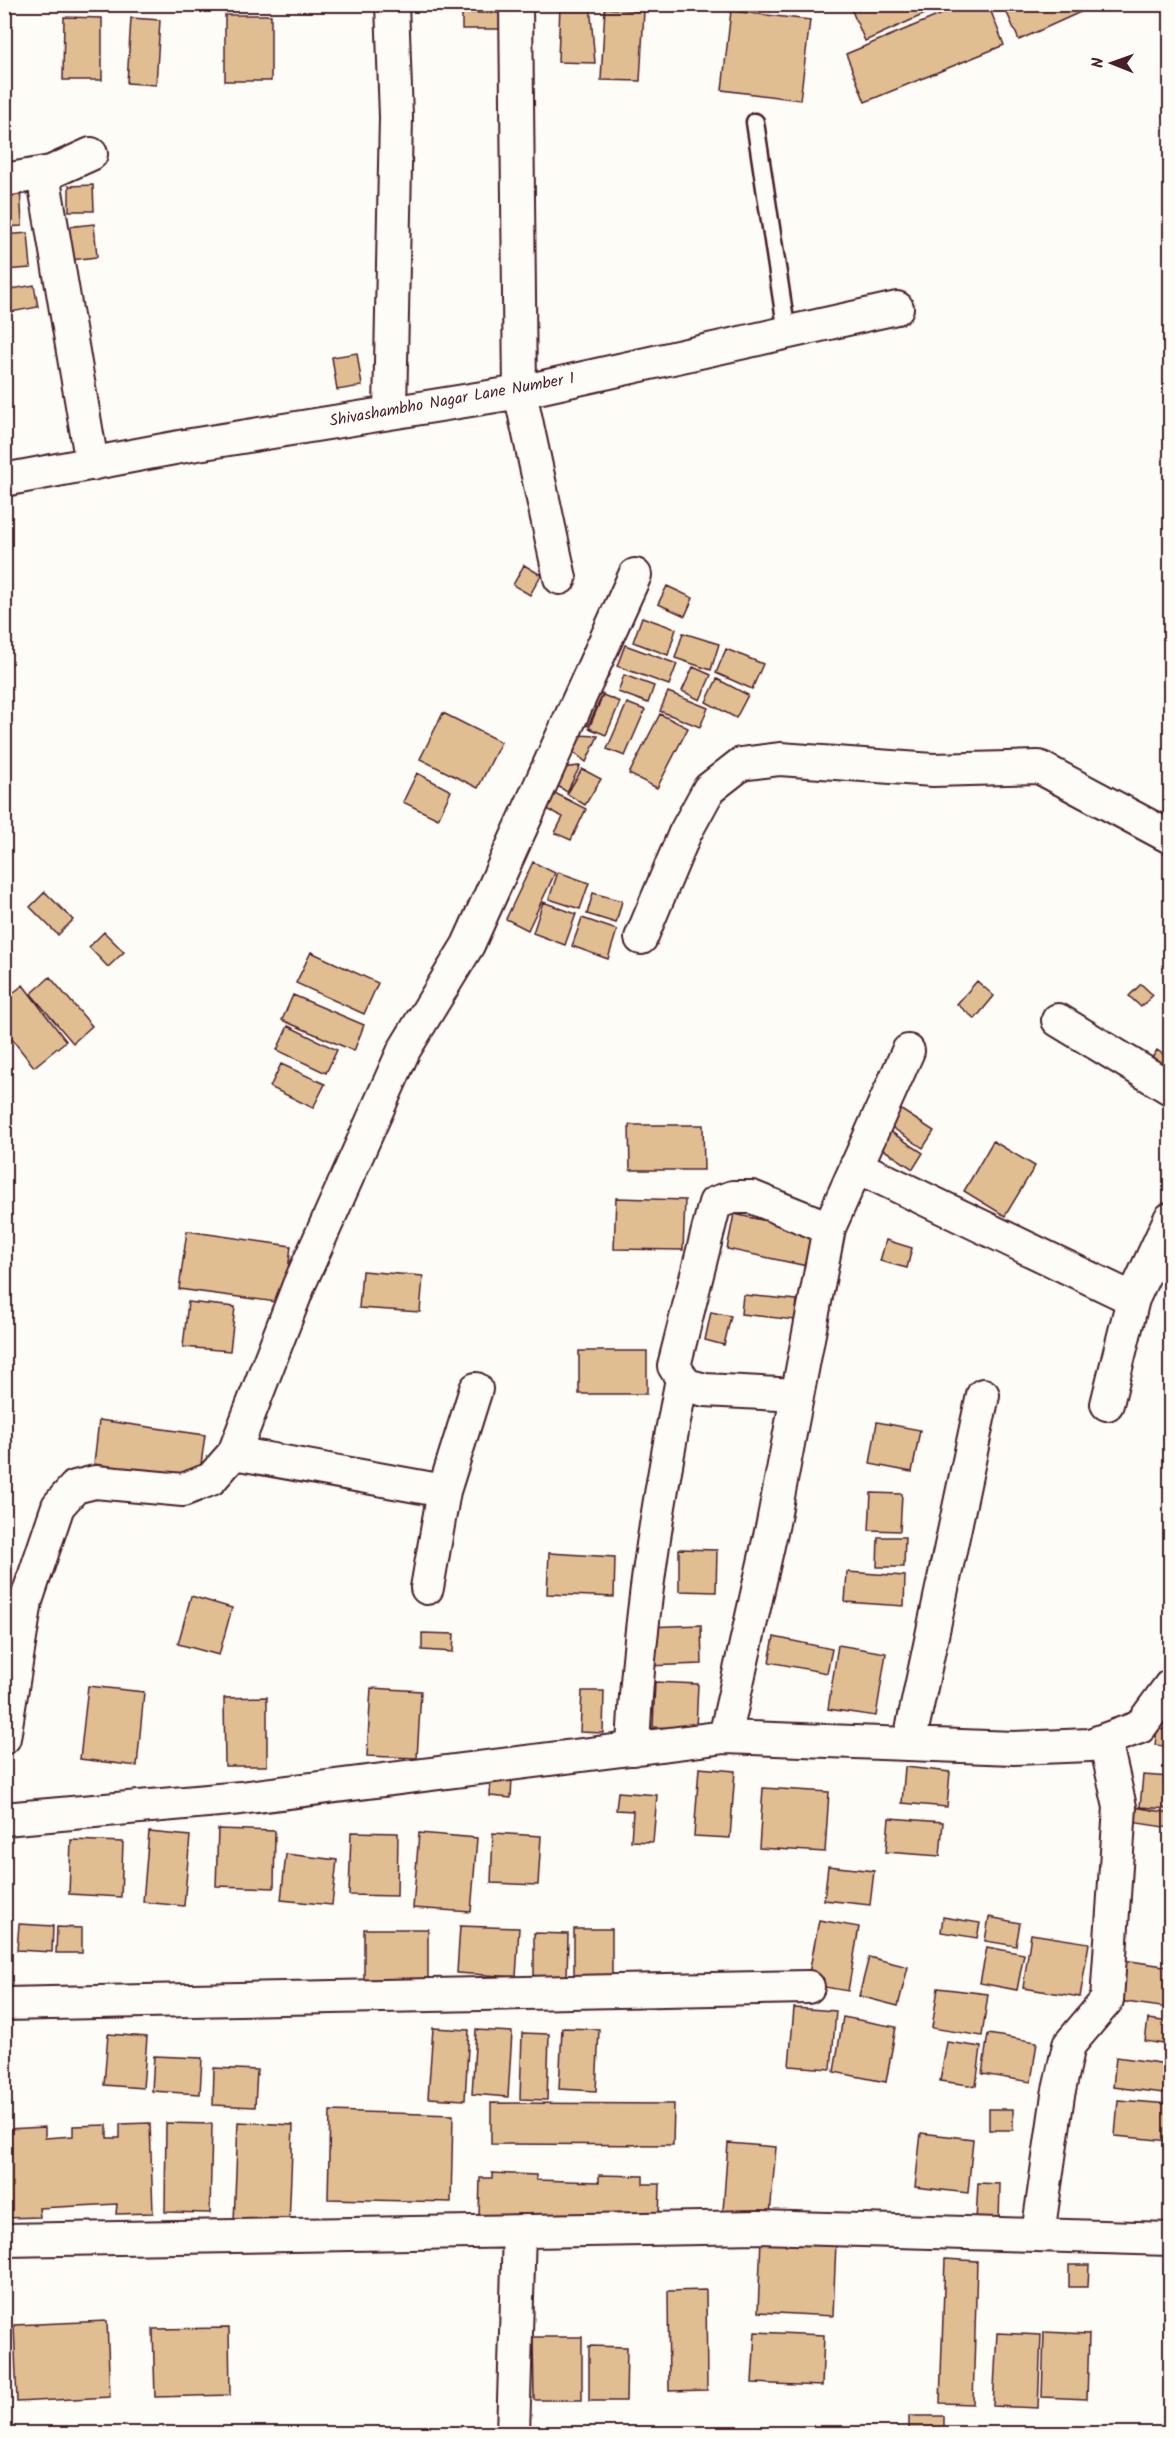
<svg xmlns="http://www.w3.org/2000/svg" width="1175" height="2438" font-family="Kalam,sans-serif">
	<rect width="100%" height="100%" fill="#fdfcf7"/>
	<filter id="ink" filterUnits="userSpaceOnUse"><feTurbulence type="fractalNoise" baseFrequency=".0167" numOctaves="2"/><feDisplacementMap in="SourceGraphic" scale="12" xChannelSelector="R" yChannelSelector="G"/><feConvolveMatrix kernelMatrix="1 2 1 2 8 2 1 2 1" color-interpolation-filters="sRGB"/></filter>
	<g filter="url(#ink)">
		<path fill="#e1bd92" stroke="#4a1f2b" stroke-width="1.5" d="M 560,4 L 590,4 L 595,63 L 558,62 Z
			M 849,4 L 947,4 L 865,41 Z
			M 966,4 L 988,4 L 1004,45 L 865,102 L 846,54 Z
			M 1003,4 L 1098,4 L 1019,40 Z
			M 605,8 L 644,11 L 640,81 L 601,80 Z
			M 731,11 L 810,20 L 800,100 L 722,90 Z
			M 462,13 L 504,13 L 505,29 L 462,29 Z
			M 225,15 L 271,15 L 271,81 L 225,81 Z
			M 64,17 L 102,18 L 102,80 L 63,80 Z
			M 131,18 L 160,20 L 156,85 L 127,83 Z
			M 20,185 L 22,226 L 4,227 L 4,186 Z
			M 93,185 L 94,211 L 69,211 L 69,186 Z
			M 94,224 L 97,257 L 70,260 L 67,227 Z
			M 28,233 L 31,268 L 4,270 L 4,235 Z
			M 34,285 L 38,307 L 11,312 L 6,290 Z
			M 357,353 L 362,386 L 337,390 L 332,357 Z
			M 524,565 L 541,575 L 530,595 L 513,585 Z
			M 667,586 L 693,598 L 685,616 L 658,604 Z
			M 642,617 L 676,629 L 668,655 L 633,642 Z
			M 683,633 L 719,644 L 711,670 L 675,658 Z
			M 625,645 L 677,664 L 669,685 L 617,666 Z
			M 726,649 L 763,664 L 752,689 L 716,673 Z
			M 693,667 L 711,675 L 700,700 L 682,691 Z
			M 624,675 L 654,686 L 648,703 L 618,692 Z
			M 717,679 L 748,695 L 736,718 L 706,702 Z
			M 668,692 L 708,708 L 700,727 L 660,711 Z
			M 603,694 L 588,726 L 578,720 L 588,697 Z
			M 603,695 L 620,702 L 606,735 L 589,728 Z
			M 627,703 L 645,710 L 625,756 L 607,749 Z
			M 443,713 L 501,742 L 478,788 L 420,759 Z
			M 660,714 L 688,728 L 657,788 L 629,774 Z
			M 576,735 L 598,736 L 586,762 L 572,751 Z
			M 580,766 L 567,792 L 553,783 L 561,768 Z
			M 582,769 L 601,779 L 585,805 L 567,794 Z
			M 417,773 L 451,791 L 438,819 L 403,802 Z
			M 547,789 L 586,809 L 571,840 L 555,833 L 563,817 L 539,805 Z
			M 533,862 L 555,873 L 528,930 L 506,919 Z
			M 558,872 L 589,883 L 580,909 L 549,899 Z
			M 45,892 L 73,920 L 58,935 L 30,907 Z
			M 593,893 L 622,901 L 616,923 L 587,914 Z
			M 543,902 L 576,914 L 565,945 L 533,933 Z
			M 582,918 L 617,930 L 608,959 L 572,946 Z
			M 104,932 L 124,952 L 108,967 L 89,947 Z
			M 311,952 L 378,983 L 364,1014 L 296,983 Z
			M 50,977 L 92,1026 L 73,1043 L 31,994 Z
			M 977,981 L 994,996 L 975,1019 L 957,1004 Z
			M 1141,984 L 1153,995 L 1141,1007 L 1129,996 Z
			M 23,985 L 66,1041 L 34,1067 L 4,1029 L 4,1000 Z
			M 293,995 L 364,1025 L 354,1051 L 282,1020 Z
			M 288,1026 L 337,1050 L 326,1073 L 277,1050 Z
			M 1157,1050 L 1170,1059 L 1170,1074 L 1150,1061 Z
			M 281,1064 L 325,1084 L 313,1108 L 270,1087 Z
			M 892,1104 L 934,1131 L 923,1148 L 881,1120 Z
			M 629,1125 L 703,1125 L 704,1170 L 630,1170 Z
			M 885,1128 L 923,1153 L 913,1169 L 875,1144 Z
			M 993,1141 L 1035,1166 L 1005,1216 L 964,1191 Z
			M 616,1198 L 685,1200 L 683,1250 L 614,1249 Z
			M 734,1214 L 814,1231 L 807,1266 L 727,1249 Z
			M 187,1231 L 291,1246 L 284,1303 L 179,1289 Z
			M 886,1240 L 912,1248 L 907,1268 L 880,1261 Z
			M 362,1271 L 423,1276 L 420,1312 L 359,1308 Z
			M 743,1295 L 797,1300 L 795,1320 L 741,1314 Z
			M 188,1302 L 235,1307 L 230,1351 L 183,1347 Z
			M 711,1312 L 731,1316 L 724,1345 L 705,1340 Z
			M 579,1351 L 647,1351 L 647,1394 L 579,1394 Z
			M 99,1420 L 205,1435 L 199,1479 L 94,1464 Z
			M 877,1422 L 920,1430 L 912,1472 L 870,1464 Z
			M 871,1493 L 902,1494 L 900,1531 L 869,1530 Z
			M 878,1537 L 905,1537 L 904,1567 L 877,1567 Z
			M 679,1549 L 717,1550 L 716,1592 L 679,1591 Z
			M 549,1553 L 615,1557 L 614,1597 L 547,1594 Z
			M 847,1572 L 905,1576 L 904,1606 L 845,1602 Z
			M 191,1596 L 232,1608 L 219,1655 L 178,1644 Z
			M 701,1625 L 702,1664 L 646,1666 L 645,1627 Z
			M 422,1633 L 454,1634 L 453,1652 L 422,1650 Z
			M 774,1637 L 832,1649 L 827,1673 L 769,1662 Z
			M 838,1645 L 886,1653 L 876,1716 L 828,1709 Z
			M 655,1682 L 698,1684 L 696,1729 L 653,1727 Z
			M 88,1686 L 144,1692 L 137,1766 L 80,1759 Z
			M 371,1688 L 421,1691 L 417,1758 L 367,1756 Z
			M 582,1691 L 604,1691 L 603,1733 L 580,1732 Z
			M 267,1697 L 267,1766 L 225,1766 L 224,1698 Z
			M 1157,1729 L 1170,1730 L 1170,1747 L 1155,1745 Z
			M 905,1767 L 950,1772 L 947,1807 L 902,1803 Z
			M 699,1768 L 735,1771 L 730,1838 L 694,1836 Z
			M 491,1775 L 512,1776 L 511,1798 L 490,1796 Z
			M 1143,1775 L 1170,1777 L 1170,1809 L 1140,1807 Z
			M 763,1788 L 829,1792 L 825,1852 L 759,1848 Z
			M 618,1792 L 657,1795 L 653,1842 L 631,1841 L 633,1811 L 616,1810 Z
			M 1134,1807 L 1170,1813 L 1170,1828 L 1131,1822 Z
			M 889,1818 L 943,1822 L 940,1856 L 886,1852 Z
			M 218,1829 L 275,1831 L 274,1888 L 216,1886 Z
			M 149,1832 L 190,1836 L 184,1906 L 143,1902 Z
			M 351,1832 L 398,1833 L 397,1896 L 349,1895 Z
			M 419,1833 L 477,1838 L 471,1912 L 413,1908 Z
			M 493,1833 L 541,1836 L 538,1885 L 491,1883 Z
			M 71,1840 L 123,1842 L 121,1897 L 69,1894 Z
			M 286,1854 L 337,1860 L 332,1905 L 281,1900 Z
			M 828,1866 L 874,1871 L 870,1905 L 824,1900 Z
			M 943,1917 L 980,1923 L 977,1938 L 941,1932 Z
			M 989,1917 L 1020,1923 L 1016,1946 L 985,1941 Z
			M 819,1920 L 859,1927 L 848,1991 L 807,1984 Z
			M 19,1924 L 53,1926 L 52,1952 L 17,1950 Z
			M 460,1926 L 519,1928 L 516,1977 L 457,1973 Z
			M 57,1927 L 82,1928 L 82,1953 L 56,1953 Z
			M 364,1929 L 428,1929 L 428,1983 L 364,1982 Z
			M 574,1929 L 612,1929 L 612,1984 L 574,1984 Z
			M 534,1933 L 568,1934 L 567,1980 L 534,1980 Z
			M 1031,1934 L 1089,1943 L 1080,1997 L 1023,1988 Z
			M 987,1947 L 1024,1954 L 1017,1990 L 980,1983 Z
			M 869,1957 L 908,1967 L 898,2006 L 859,1996 Z
			M 1117,1959 L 1170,1967 L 1168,2008 L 1112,2000 Z
			M 938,1988 L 988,1994 L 982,2036 L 932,2028 Z
			M 794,2008 L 836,2011 L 831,2069 L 789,2066 Z
			M 843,2017 L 896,2027 L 886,2082 L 834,2072 Z
			M 1148,2019 L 1170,2022 L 1170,2045 L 1145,2041 Z
			M 433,2028 L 469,2030 L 465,2100 L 428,2098 Z
			M 562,2028 L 599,2029 L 596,2091 L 559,2089 Z
			M 476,2030 L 512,2032 L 508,2097 L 472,2094 Z
			M 522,2033 L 549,2034 L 547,2100 L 520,2099 Z
			M 108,2034 L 147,2037 L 143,2088 L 104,2085 Z
			M 988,2034 L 1037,2042 L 1031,2082 L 982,2074 Z
			M 947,2042 L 981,2047 L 976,2086 L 940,2081 Z
			M 154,2056 L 202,2058 L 200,2094 L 152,2091 Z
			M 1116,2057 L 1167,2064 L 1164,2093 L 1113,2087 Z
			M 214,2068 L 257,2070 L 255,2107 L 213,2105 Z
			M 1118,2100 L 1170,2104 L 1170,2141 L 1115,2136 Z
			M 491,2103 L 674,2104 L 673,2145 L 491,2144 Z
			M 989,2109 L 1013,2109 L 1013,2130 L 989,2130 Z
			M 330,2111 L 453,2115 L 451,2202 L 328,2199 Z
			M 238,2122 L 293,2125 L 289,2225 L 234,2222 Z
			M 150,2123 L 153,2213 L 116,2214 L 117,2204 L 39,2208 L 40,2217 L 4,2218 L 4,2176 L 8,2177 L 7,2129 L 45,2127 L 45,2138 L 73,2136 L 73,2126 L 107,2125 L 107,2138 L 120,2138 L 120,2124 Z
			M 166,2123 L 212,2124 L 210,2213 L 165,2212 Z
			M 921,2133 L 973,2139 L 968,2193 L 915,2187 Z
			M 728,2143 L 776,2147 L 770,2215 L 723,2211 Z
			M 492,2173 L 536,2175 L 536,2180 L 599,2182 L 599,2175 L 643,2176 L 643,2184 L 660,2184 L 659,2222 L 584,2214 L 568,2214 L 568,2220 L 479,2218 L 480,2178 L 492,2178 Z
			M 978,2183 L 1000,2184 L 999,2222 L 976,2221 Z
			M 761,2238 L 836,2242 L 833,2316 L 758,2312 Z
			M 945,2259 L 977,2261 L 973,2404 L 940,2403 Z
			M 1069,2265 L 1089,2265 L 1088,2287 L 1069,2287 Z
			M 706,2290 L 707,2390 L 669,2391 L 668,2291 Z
			M 107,2321 L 110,2397 L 17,2402 L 14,2325 Z
			M 229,2328 L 230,2395 L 155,2397 L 153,2329 Z
			M 755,2332 L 824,2335 L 822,2386 L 752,2383 Z
			M 1044,2332 L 1089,2334 L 1087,2399 L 1042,2397 Z
			M 997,2333 L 1041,2335 L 1038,2408 L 993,2406 Z
			M 533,2337 L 582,2337 L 582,2400 L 534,2400 Z
			M 589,2346 L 627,2347 L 626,2401 L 589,2401 Z
			M 909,2416 L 944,2416 L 944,2434 L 909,2434 Z"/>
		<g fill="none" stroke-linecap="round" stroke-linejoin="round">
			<g stroke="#4a1f2b" stroke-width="21">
				<path id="lane" d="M 755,122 L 787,333"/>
			</g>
			<g stroke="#4a1f2b" stroke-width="36">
				<path id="street" d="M 516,4 L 520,392 L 560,578
					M 43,174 L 92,464
					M 4,180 L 51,172 L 91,154
					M 390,411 L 396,117 L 392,4
					M 4,480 L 185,446 L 520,392 L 897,308
					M 641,938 L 685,833 L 709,789 L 741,764 L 780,759 L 933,770 L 1039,767 L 1170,837
					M 1058,1020 L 1170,1088
					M 856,1166 L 1133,1299
					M 797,1395 L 705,1390 L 686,1385 L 674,1366 L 715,1203 L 733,1197 L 752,1197 L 829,1228
					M 1107,1404 L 1133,1299 L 1170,1219
					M 234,1453 L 444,1491
					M 427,1588 L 444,1491 L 476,1389
					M 725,1737 L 773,1523 L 829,1228 L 908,1051
					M 4,1738 L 26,1601 L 58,1506 L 75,1487 L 95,1482 L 183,1490 L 211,1479 L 234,1453 L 299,1285 L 404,1050 L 468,945 L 635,575
					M 909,1744 L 983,1395
					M 633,1749 C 638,1623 658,1502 682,1379
					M 4,1819 L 241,1798 L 725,1737 L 1014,1748 L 1090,1745 L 1140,1727 L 1170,1686
					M 4,2004 L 808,1987
					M 1038,2234 L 1058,2095 L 1069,2045 L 1107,2000 L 1120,1807 L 1105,1740
					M 4,2240 L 759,2227 L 1170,2239
					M 513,2434 L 519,2231"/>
			</g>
			<use href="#lane" stroke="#fdfcf7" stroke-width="16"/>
			<use href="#street" stroke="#fdfcf7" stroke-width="32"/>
		</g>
	</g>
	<g text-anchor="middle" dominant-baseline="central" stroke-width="4.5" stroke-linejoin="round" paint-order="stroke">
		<g font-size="16" fill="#4a1f2b" stroke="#fdfcf7">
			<text transform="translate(452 400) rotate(-10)">Shivashambho Nagar Lane Number 1</text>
		</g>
	</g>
	<rect width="1175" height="2438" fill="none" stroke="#fdfcf7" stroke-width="24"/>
	<rect x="12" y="12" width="1151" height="2414" fill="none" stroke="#4a1f2b" stroke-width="2" filter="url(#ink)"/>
	<g transform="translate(1112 63) rotate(271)" stroke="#fdfcf7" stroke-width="4.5" paint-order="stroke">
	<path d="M0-4.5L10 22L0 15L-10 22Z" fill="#4a1f2b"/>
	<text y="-9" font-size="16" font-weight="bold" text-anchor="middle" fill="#4a1f2b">N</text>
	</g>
</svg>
